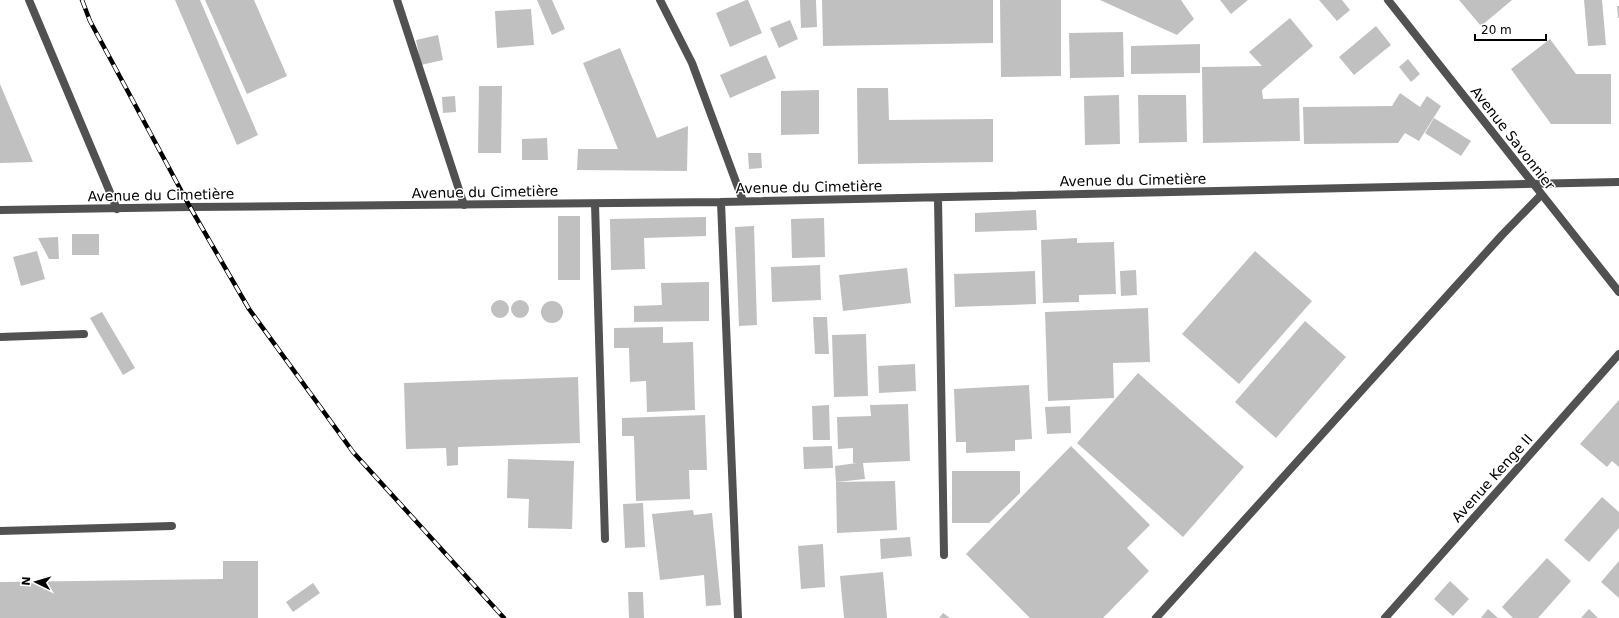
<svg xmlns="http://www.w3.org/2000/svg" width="1619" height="618" font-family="'DejaVu Sans',sans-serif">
	<rect width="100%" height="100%" fill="#fff"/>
	<path fill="#c0c0c0" d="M 175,0 L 200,0 L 258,135 L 237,145 Z
		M 205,0 L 254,0 L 287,76 L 247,94 Z
		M 537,0 L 552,0 L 565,29 L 552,35 Z
		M 746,0 L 748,0 L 762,33 L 730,47 L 716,13 Z
		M 800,0 L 816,0 L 817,27 L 801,28 Z
		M 822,0 L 993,0 L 993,43 L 823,46 Z
		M 1000,0 L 1061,0 L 1061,76 L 1001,77 Z
		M 1100,0 L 1181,0 L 1194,19 L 1177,35 Z
		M 1220,0 L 1248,0 L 1231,14 Z
		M 1319,0 L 1342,0 L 1350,10 L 1337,21 Z
		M 1459,0 L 1512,0 L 1481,26 Z
		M 1584,0 L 1602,0 L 1606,45 L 1588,46 Z
		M 1617,6 L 1619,6 L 1619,18 L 1618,18 Z
		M 531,9 L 534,45 L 497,48 L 495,11 Z
		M 1290,18 L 1313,46 L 1262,90 L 1263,99 L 1299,98 L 1300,141 L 1203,143 L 1202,67 L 1262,66 L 1249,52 Z
		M 790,20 L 798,39 L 779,48 L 770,28 Z
		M 1376,26 L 1391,45 L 1354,75 L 1339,57 Z
		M 1123,32 L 1124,77 L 1070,78 L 1069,33 Z
		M 438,35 L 443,60 L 421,65 L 416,40 Z
		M 1550,39 L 1576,74 L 1611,74 L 1611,124 L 1551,124 L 1511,69 Z
		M 1200,44 L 1200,73 L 1131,74 L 1131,46 Z
		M 620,48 L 657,138 L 688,126 L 687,171 L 577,170 L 578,149 L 618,149 L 583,63 Z
		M 766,55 L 776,78 L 730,98 L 720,75 Z
		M 1408,59 L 1420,74 L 1411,82 L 1399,67 Z
		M 0,84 L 33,162 L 0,163 Z
		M 479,86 L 502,86 L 501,153 L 478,153 Z
		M 857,88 L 888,88 L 889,120 L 993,119 L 993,162 L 858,164 Z
		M 819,90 L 819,134 L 781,135 L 781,91 Z
		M 1400,93 L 1420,107 L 1427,96 L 1441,106 L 1419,141 L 1405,133 L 1398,143 L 1304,144 L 1303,107 L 1392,106 Z
		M 1119,95 L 1120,144 L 1085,145 L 1084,96 Z
		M 1138,95 L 1186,95 L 1187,142 L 1139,143 Z
		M 455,96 L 456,112 L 443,113 L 442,97 Z
		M 1434,118 L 1471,141 L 1461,156 L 1425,133 Z
		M 547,138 L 548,160 L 522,160 L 522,139 Z
		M 748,153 L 761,153 L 762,168 L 749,169 Z
		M 1036,210 L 1037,230 L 975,232 L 975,213 Z
		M 558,216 L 580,216 L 580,280 L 558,280 Z
		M 706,217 L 706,236 L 644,238 L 645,269 L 611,270 L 610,219 Z
		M 824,218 L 825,257 L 792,258 L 791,219 Z
		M 754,226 L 757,325 L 739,326 L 735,227 Z
		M 72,234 L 99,234 L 99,255 L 72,255 Z
		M 58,237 L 59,259 L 49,259 L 38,238 Z
		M 1077,238 L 1077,243 L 1114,242 L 1116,294 L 1079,295 L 1079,302 L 1043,303 L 1041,240 Z
		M 37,251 L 45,279 L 21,286 L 13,257 Z
		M 1255,251 L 1312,301 L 1239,384 L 1182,334 Z
		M 820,265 L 821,300 L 772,302 L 771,267 Z
		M 907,268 L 911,303 L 843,311 L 839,275 Z
		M 1136,270 L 1137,295 L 1121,296 L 1120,271 Z
		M 1035,271 L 1036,304 L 955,307 L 954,274 Z
		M 709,282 L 709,321 L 634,322 L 634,306 L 662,305 L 661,283 Z
		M491 309a9 9 0 1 1 18 0a9 9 0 1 1-18 0Z
		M511 309a9 9 0 1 1 18 0a9 9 0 1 1-18 0Z
		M541 312a11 11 0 1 1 22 0a11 11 0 1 1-22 0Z
		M 1148,308 L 1150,362 L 1113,363 L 1114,398 L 1048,401 L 1045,312 Z
		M 102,312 L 135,368 L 123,375 L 90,318 Z
		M 813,317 L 827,317 L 829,354 L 815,354 Z
		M 1305,321 L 1346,357 L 1276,438 L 1235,402 Z
		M 663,327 L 663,343 L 693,342 L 695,410 L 647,412 L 646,381 L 630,382 L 629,348 L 614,348 L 614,328 Z
		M 866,334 L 868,396 L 834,397 L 832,335 Z
		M 915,364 L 916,391 L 879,393 L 878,366 Z
		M 1138,373 L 1244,467 L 1183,537 L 1077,443 Z
		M 578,377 L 580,443 L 458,447 L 458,465 L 447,466 L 446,448 L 406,449 L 404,383 Z
		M 1029,385 L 1032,439 L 1015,440 L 1015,451 L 966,453 L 966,442 L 956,442 L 954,389 Z
		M 1619,400 L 1619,467 L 1612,461 L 1607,467 L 1580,444 Z
		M 908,404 L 910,461 L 863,463 L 865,479 L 836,482 L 835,466 L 857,463 L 853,463 L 853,448 L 838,449 L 837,417 L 871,416 L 870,405 Z
		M 829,405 L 830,440 L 813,440 L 812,406 Z
		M 1070,406 L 1071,433 L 1047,434 L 1045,407 Z
		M 705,415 L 707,470 L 689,470 L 690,499 L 636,501 L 634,436 L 622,436 L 622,418 Z
		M 832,446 L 833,468 L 804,469 L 803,447 Z
		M 1071,446 L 1150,525 L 1127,548 L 1149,571 L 1103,618 L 1030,618 L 966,554 Z
		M 508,459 L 574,461 L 572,529 L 528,528 L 529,499 L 507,498 Z
		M 952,471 L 1020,471 L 1020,493 L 989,523 L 952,523 Z
		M 895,481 L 897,530 L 837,533 L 836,482 Z
		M 1602,497 L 1619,512 L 1619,528 L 1589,562 L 1564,540 Z
		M 643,503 L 645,547 L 625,548 L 623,504 Z
		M 693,510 L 694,515 L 712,513 L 721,605 L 706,606 L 704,575 L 660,580 L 652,514 Z
		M 910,537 L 912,556 L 881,559 L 880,539 Z
		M 823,544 L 825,587 L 801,589 L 798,546 Z
		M 1547,558 L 1571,581 L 1538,618 L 1513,618 L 1502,607 Z
		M 223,561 L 258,561 L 258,618 L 0,618 L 0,582 L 223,579 Z
		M 1619,561 L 1619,598 L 1601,582 Z
		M 883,572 L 887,618 L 844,618 L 840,576 Z
		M 1450,581 L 1469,599 L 1453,616 L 1434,599 Z
		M 313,583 L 320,593 L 293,612 L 286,602 Z
		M 628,592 L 643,592 L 644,618 L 629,618 Z
		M 1488,609 L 1498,618 L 1481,618 Z
		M 1589,609 L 1598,618 L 1581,618 Z
		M 943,613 L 950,618 L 939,618 Z"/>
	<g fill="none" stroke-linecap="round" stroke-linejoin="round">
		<path stroke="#515151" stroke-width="8" d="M 29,0 L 117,209
			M 397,0 L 464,205
			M 595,204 L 605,539
			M 0,337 L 84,334
			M 0,531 L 172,526"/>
		<path stroke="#515151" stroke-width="8" d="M 660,0 L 692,63 L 743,201
			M 938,198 L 944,555
			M 721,202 L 738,618
			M 0,210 L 190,207 L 721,202 L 1619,182
			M 1156,618 L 1502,235 L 1541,195
			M 1385,618 L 1619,354"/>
		<path stroke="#515151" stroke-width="8" d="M 1388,0 L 1619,292"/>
		<g stroke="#000" stroke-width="4.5">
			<path id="rail" d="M 82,0 L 90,21 L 190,207 L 249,309 L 353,452 L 504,618"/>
		</g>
		<use href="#rail" stroke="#fff" stroke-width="3" stroke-dasharray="9" stroke-linecap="butt"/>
	</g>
	<g text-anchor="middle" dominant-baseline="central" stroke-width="3" stroke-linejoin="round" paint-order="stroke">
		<g font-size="14" fill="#000" stroke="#fff">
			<text transform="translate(1513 138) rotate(52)">Avenue Savonnier</text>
			<text transform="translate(1133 180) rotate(-1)">Avenue du Cimetière</text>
			<text transform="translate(809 187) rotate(-1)">Avenue du Cimetière</text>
			<text transform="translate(485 192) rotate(-1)">Avenue du Cimetière</text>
			<text transform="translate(161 195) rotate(-1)">Avenue du Cimetière</text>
			<text transform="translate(1492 478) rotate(-48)">Avenue Kenge II</text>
		</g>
	</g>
	<g transform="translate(36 582) rotate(275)" stroke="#ffffff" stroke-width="3" paint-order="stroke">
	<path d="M0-3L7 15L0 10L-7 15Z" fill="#000000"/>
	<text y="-6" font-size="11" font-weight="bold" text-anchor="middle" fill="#000000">N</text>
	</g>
	<path d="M1475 34v6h71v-6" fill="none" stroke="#000000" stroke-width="2"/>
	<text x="1481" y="34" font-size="12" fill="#000000" stroke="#ffffff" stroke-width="3" paint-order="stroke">20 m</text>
</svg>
